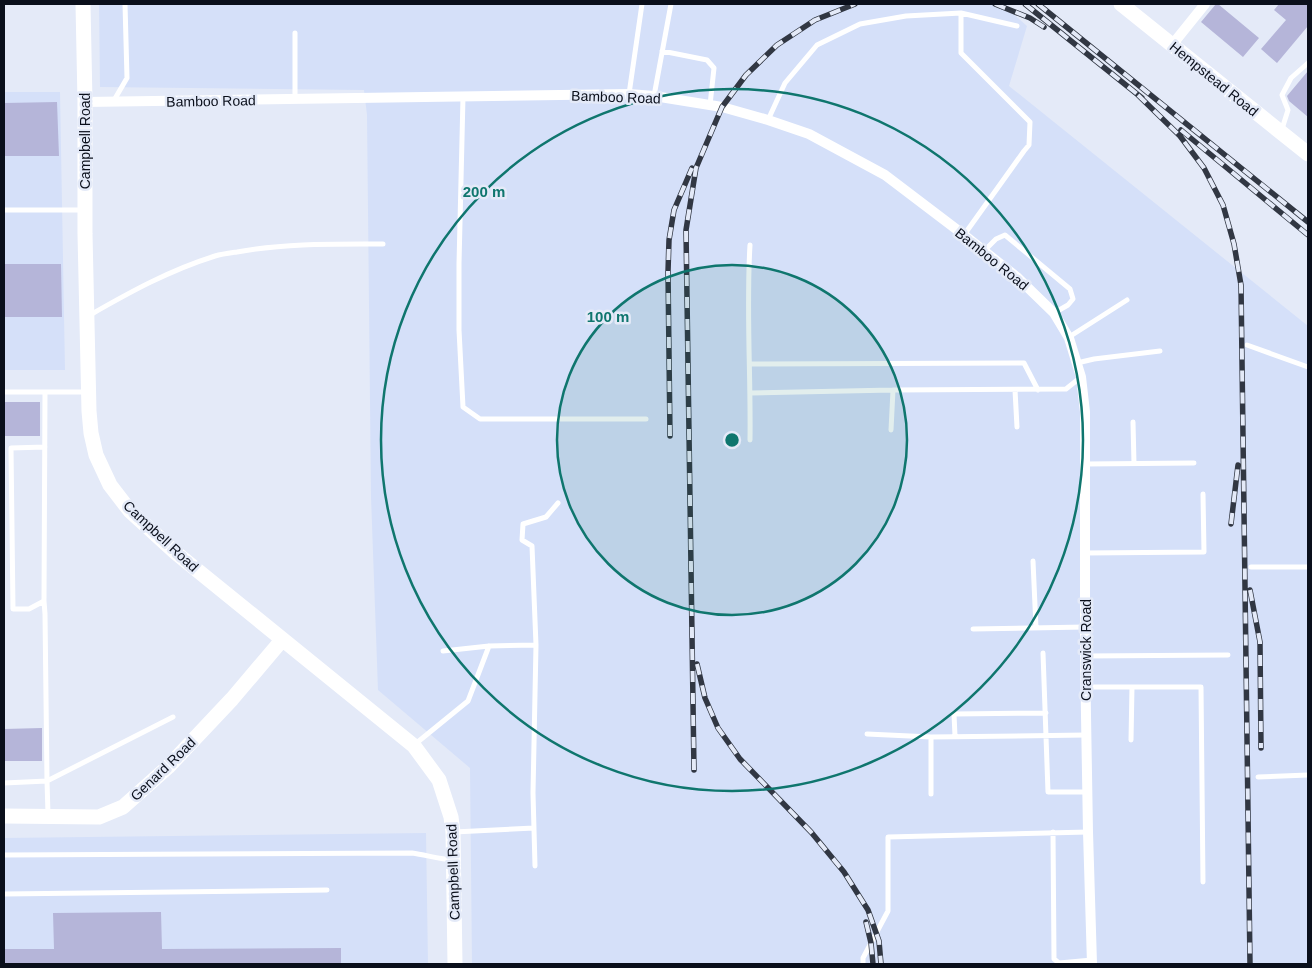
<svg xmlns="http://www.w3.org/2000/svg" width="1312" height="968" font-family="Arial,sans-serif">
	<rect width="100%" height="100%" fill="#e4eaf8"/>
	<path fill="#d5e0f9" d="M 99,4 L 1002,4 L 1027,26 L 1009,86 L 1308,326 L 1308,964 L 472,964 L 470,768 L 378,690 L 371,497 L 367,115 L 364,90 L 100,87 Z
		M 4,92 L 60,92 L 65,370 L 4,370 Z
		M 426,833 L 428,964 L 4,964 L 4,838 Z"/>
	<path fill="#b5b5d9" d="M 1216,4 L 1218,4 L 1259,38 L 1243,57 L 1201,22 Z
		M 1279,4 L 1308,4 L 1308,26 L 1277,63 L 1261,49 L 1286,20 L 1274,10 Z
		M 1308,71 L 1308,117 L 1289,101 L 1287,96 Z
		M 57,102 L 59,156 L 4,156 L 4,103 Z
		M 4,264 L 61,264 L 62,317 L 4,317 Z
		M 4,402 L 40,402 L 40,436 L 4,436 Z
		M 42,728 L 42,761 L 4,761 L 4,729 Z
		M 161,912 L 162,949 L 341,948 L 341,964 L 4,964 L 4,949 L 54,949 L 53,913 Z"/>
	<g fill="none" stroke-linecap="round" stroke-linejoin="round">
		<path stroke="#fff" stroke-width="5" d="M 961,13 L 961,53 L 1030,122 L 1029,145 L 1024,151 L 964,235
			M 295,33 L 295,99
			M 662,51 L 707,60 L 714,68 L 710,105
			M 629,94 L 642,4
			M 654,96 L 671,4
			M 463,97 L 459,264 L 459,330 L 463,407 L 480,419 L 646,419
			M 113,102 L 127,78 L 125,4
			M 768,120 L 785,83 L 817,45 L 860,24 L 906,16 L 961,13 L 1017,26
			M 1282,129 L 1288,110 L 1282,95 L 1291,78 L 1308,63
			M 4,210 L 82,210
			M 750,245 C 746,310 751,375 750,440
			M 984,251 L 996,239 L 1005,235 L 1070,289 L 1073,299 L 1068,305 L 1054,313
			M 90,315 C 130,292 170,270 215,256 C 222,254 230,253 237,252 C 285,243 334,244 383,244
			M 1069,337 L 1127,300
			M 1247,345 L 1308,367
			M 1077,363 L 1094,359 L 1160,351
			M 750,364 L 1024,363 L 1038,390
			M 1015,390 L 1017,427
			M 4,392 L 86,392
			M 45,392 L 44,601 L 29,609 L 13,609 L 11,448 L 45,447
			M 751,393 L 893,390 L 1066,389 L 1081,377
			M 1133,422 L 1134,464
			M 891,430 L 893,390
			M 1086,464 L 1194,463
			M 1086,553 L 1204,552 L 1203,494
			M 1033,561 L 1036,628
			M 1251,567 L 1308,567
			M 973,629 L 1085,627
			M 443,651 L 489,646 L 536,645
			M 1043,653 L 1048,792 L 1088,792
			M 1085,656 L 1228,655
			M 1086,687 L 1201,687 L 1203,882
			M 867,734 L 931,737 L 1086,735
			M 955,736 L 954,714 L 1046,713
			M 931,737 L 931,794
			M 1131,740 L 1132,687
			M 414,745 L 468,701 L 489,646
			M 1258,777 L 1308,775
			M 4,783 L 47,781 L 45,614 L 44,601
			M 48,814 L 47,781 L 173,717
			M 454,832 L 534,828
			M 1053,832 L 1054,959 L 1059,963 L 1092,960
			M 4,855 L 412,853 C 426,855 439,859 453,860
			M 535,866 L 533,793 L 536,645 L 532,546 L 522,540 L 523,524 L 546,517 L 558,503
			M 4,894 L 327,890
			M 863,964 L 863,958 L 888,911 L 888,837 L 1088,832"/>
		<path stroke="#fff" stroke-width="10" d="M 1172,45 L 1205,4
			M 85,102 L 629,94 L 654,96 L 722,107 L 768,120 L 809,134 L 885,175 L 964,235 L 1018,278 L 1054,313 L 1069,338 L 1081,377 L 1085,412 L 1085,656 L 1088,832 L 1092,964"/>
		<path stroke="#fff" stroke-width="15" d="M 83,4 L 85,102 L 85,234 L 89,411 L 91,433 L 96,455 L 110,485 L 130,511 L 176,553 L 414,746 L 439,780 L 451,817 L 453,832 L 455,964
			M 1121,4 L 1308,154
			M 4,816 L 99,817 L 123,807 L 168,767 L 232,699 L 282,640"/>
		<g stroke="#313743" stroke-width="5.5">
			<path id="rail" d="M 995,4 L 1030,18 L 1044,27
				M 1025,4 L 1142,98
				M 1038,4 L 1308,222
				M 1138,95 L 1180,136 L 1204,168 L 1223,205 L 1234,244 L 1241,285 L 1250,964
				M 1181,130 L 1308,235
				M 670,436 L 668,272 L 669,240 L 674,210 L 692,168
				M 1231,524 L 1238,465
				M 1250,590 L 1260,642 L 1261,748
				M 697,664 L 705,698 L 718,728 L 740,759 L 811,832 L 844,872 L 868,910 L 879,941 L 881,964
				M 694,770 L 686,230 L 696,168 L 722,107 L 746,75 L 777,45 L 815,20 L 855,4
				M 866,922 L 871,943 L 873,964"/>
		</g>
		<use href="#rail" stroke="#e4eaf8" stroke-width="4" stroke-dasharray="11" stroke-linecap="butt"/>
	</g>
	<circle cx="732" cy="440" r="175" fill="#0f766e" fill-opacity=".12"/>
	<g fill="none" stroke="#0f766e" stroke-width="2.5">
		<circle cx="732" cy="440" r="175"/>
		<circle cx="732" cy="440" r="351"/>
	</g>
	<g text-anchor="middle" dominant-baseline="central" stroke-width="5" stroke-linejoin="round" paint-order="stroke">
		<g font-size="14" fill="#0a0f1b" stroke="#e4eaf8">
			<text transform="translate(1214 79) rotate(39)">Hempstead Road</text>
			<text transform="translate(616 97) rotate(2)">Bamboo Road</text>
			<text transform="translate(211 101) rotate(-1)">Bamboo Road</text>
			<text transform="translate(85 141) rotate(-90)">Campbell Road</text>
			<text transform="translate(992 259) rotate(39)">Bamboo Road</text>
			<text transform="translate(161 536) rotate(43)">Campbell Road</text>
			<text transform="translate(1086 650) rotate(-90)">Cranswick Road</text>
			<text transform="translate(163 769) rotate(-44)">Genard Road</text>
			<text transform="translate(453 872) rotate(-92)">Campbell Road</text>
		</g>
	</g>
	<circle cx="732" cy="440" r="8" fill="#0f766e" stroke="#e4eaf8" stroke-width="2.5"/>
	<g font-size="15" text-anchor="middle" font-weight="bold" fill="#0f766e" stroke="#e4eaf8" stroke-width="5" stroke-linejoin="round" paint-order="stroke">
		<text x="484" y="197">200 m</text>
		<text x="608" y="322">100 m</text>
	</g>
	<rect width="1312" height="968" fill="none" stroke="#0a0f1b" stroke-width="10"/>
</svg>
